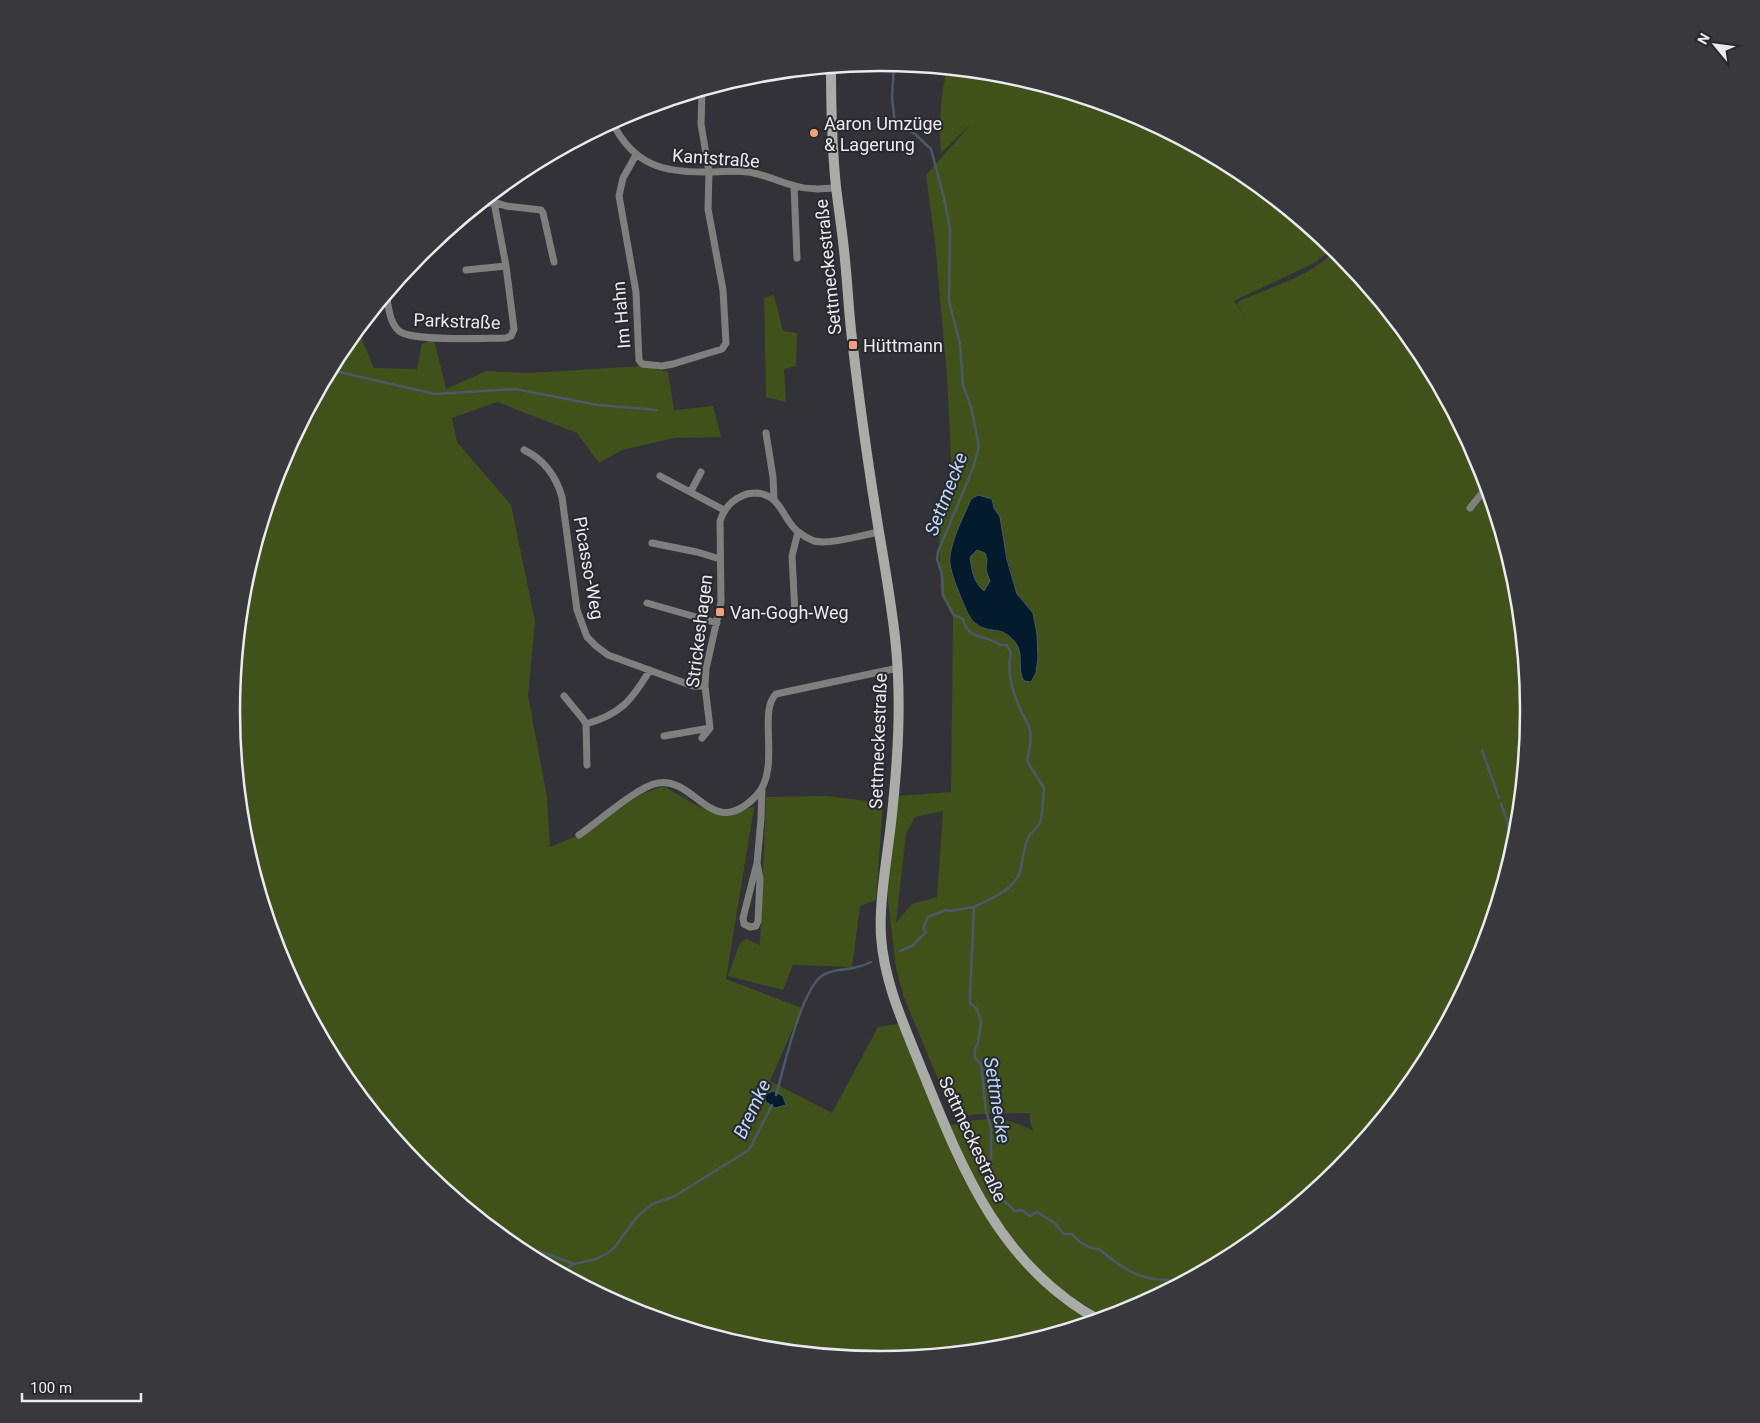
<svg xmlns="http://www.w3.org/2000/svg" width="1760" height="1423" font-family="Roboto,sans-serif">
	<rect width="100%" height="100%" fill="#333238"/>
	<path fill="#41511a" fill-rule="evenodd" d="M 947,69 L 1007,75 L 1129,112 L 1241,172 L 1333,248 L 1316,262 L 1234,301 L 1247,319 L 1237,304 L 1239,301 C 1269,288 1314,275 1335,250 L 1339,253 L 1420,351 L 1480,463 L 1517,585 L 1529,712 L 1516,838 L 1479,960 L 1419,1072 L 1339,1171 L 1240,1251 L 1128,1311 L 1105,1318 L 1050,1282 L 1005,1230 L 972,1174 L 950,1125 C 980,1118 1006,1115 1033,1131 L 1030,1121 L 1030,1113 L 977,1114 L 966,1116 L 960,1116 L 951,1111 L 903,995 L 896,968 L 886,884 L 898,796 L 951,792 L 953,617 L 941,595 L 939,527 L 952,499 L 951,457 L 947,376 L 935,242 L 926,175 L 971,124 L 941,153 C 939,122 940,99 947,69 ZM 992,498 L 1017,594 L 1033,613 L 1019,663 L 1021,652 L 1016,642 L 1003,631 L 980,627 L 972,621 L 962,602 L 950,562 L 954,540 ZM 943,811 L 937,897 L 912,904 L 896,923 L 906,834 L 915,817 Z
		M 774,295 L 783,331 L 797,333 L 796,366 L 784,369 L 786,402 L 766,397 L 764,298 Z
		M 361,337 L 374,368 L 417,369 L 422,344 L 434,340 L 446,389 L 486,371 L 529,373 L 642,366 L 668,372 L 674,410 L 713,406 L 721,437 L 674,438 L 622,450 L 599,463 L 577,433 L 497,402 L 452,418 L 457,442 L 511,505 L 535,621 L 528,696 L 547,797 L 550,847 L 579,835 L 640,795 L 663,786 L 694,804 L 718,815 L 754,807 L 726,979 L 802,1008 L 770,1081 L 832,1113 L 878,1027 L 903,1023 L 967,1184 L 1000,1238 L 1057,1299 L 1092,1322 L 1006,1348 L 880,1360 L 753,1348 L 631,1311 L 519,1251 L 421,1170 L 340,1072 L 280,960 L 243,838 L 231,711 L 244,585 L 281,463 L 341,351 L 351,338 Z
		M 977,550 L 985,553 L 987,559 L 986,570 L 990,581 L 984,591 C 973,582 972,570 970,557 Z
		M 826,796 L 883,803 L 876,900 L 860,906 L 852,967 L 793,965 L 783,990 L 728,976 L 740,943 L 746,939 L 760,945 L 766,797 Z"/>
	<path fill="#041b2e" stroke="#495968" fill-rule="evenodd" d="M 978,495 L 992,499 L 994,508 L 1000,517 L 1007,560 L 1017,594 L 1033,613 L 1037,634 L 1038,658 L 1036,673 L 1031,682 L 1024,681 C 1016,669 1025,654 1015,642 C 1001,625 991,634 978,625 C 969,620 966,609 962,600 C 957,588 952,576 950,564 C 948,545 964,516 971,499 ZM 977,550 L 985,553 L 987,559 L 986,570 L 990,581 L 984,591 C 973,582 972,570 970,557 Z
		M 773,1091 L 783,1096 L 786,1105 L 775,1108 L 766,1102 L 764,1095 Z"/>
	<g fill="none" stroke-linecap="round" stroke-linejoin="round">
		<path stroke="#495968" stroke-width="2.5" d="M 894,64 L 892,98 L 895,124 L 915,134 L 931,149 L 944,198 L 950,229 L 949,301 L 960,344 L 963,385 L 971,407 L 979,446 L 973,468 L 938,552 L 937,559 L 942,574 L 943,595 L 954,615 L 963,619 C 968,641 986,634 1000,645 L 1007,645 L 1011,653 C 1006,673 1013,694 1022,713 C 1024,717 1028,722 1029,727 C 1033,737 1029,751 1027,761 L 1044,788 C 1043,799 1043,812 1040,823 C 1037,829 1030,832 1028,838 C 1023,850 1023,860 1020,872 C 1014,890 990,899 974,907 L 970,995 L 970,1003 L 977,1009 L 981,1022 L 978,1042 L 975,1050 L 975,1058 L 981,1064 L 986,1111 L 991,1127 L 991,1167 L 1002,1199 L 1015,1211 L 1022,1210 L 1030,1216 L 1037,1212 L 1056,1224 L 1063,1234 L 1072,1234 C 1079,1242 1088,1249 1099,1249 C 1131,1276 1145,1282 1186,1280
			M 330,370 L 435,394 L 515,389 L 598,405 L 657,410
			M 1482,750 L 1499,798
			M 1501,804 L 1508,823 L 1508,865
			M 900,951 L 912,946 L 926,932 L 923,928 L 928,917 L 946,910 L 950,911 L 974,907
			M 776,1095 C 784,1068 801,989 823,975 C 833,969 846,970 857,967 C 862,966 867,964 871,962
			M 515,1245 L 545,1253 L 574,1264
			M 562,1271 L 574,1264 L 596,1259 L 606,1254 L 614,1248 L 637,1217 L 652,1204 L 673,1197 L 749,1150 L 772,1105"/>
		<path stroke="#7f807d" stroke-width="7" d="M 746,77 L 765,77 L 780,72
			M 612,122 C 634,166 664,173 710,172 C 722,172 735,170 748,172 C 764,174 779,182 795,186 C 809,190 822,189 837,188
			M 636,155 L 623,178 L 619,196 L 636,292 L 639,360 L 642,364 L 662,366 L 673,364 L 722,349 L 726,343 L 723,290 L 708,209 L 709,172 L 701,124 L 702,91
			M 794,186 L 797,258
			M 480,205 L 494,202 L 506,206 L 541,210 L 543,213 L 554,262
			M 466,270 L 506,266
			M 386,295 C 389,307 389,322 399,331 C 412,342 485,338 506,338 L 511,336 L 514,329 L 513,321 L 506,266 L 494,202 L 492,195
			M 766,433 L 773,477 L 774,499
			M 524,450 C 545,460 556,476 562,497 L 577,610 L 587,637 L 596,646 L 608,655 L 693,686 L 705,686
			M 660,476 L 724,510
			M 691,491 L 701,472
			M 1470,508 L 1487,487
			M 652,543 L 697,552 L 720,559
			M 647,603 L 717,623
			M 795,614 L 792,556 L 798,532
			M 564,696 L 583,719 L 586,724 C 621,714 631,701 650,670
			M 586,724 L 587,765
			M 664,736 L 710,728
			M 702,738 L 710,728 L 705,686 L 706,669 L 721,602 L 720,521 C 724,509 730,501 742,496 C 747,493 752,493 757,493 C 781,495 782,518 797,531 C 802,535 809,539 814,541 C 829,545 863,535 879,532
			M 579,835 C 598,822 638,786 658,783 C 697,777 711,842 756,796 C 782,769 757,712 776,694 L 898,668
			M 757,863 L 743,918 L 744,924 L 750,927 L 756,926 L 758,921 L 760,879 L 757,863 L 761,819 L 762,788"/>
		<path stroke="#aaaca7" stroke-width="10" d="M 831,67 C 831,107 832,147 836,187 C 839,212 843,236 845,260 C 848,289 849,318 853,347 C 860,408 869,470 879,532 C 885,567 891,602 895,637 C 902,699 898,761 891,823 C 887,859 879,901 881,936 C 884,983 905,1027 922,1070 C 962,1169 1000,1266 1099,1320"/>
	</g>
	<g fill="#f2a07e" stroke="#29282e" stroke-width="2">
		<circle cx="814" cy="133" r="5"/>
		<rect x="848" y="340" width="10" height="10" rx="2.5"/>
		<rect x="715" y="607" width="10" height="10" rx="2.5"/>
	</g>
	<g text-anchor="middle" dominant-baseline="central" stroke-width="4" stroke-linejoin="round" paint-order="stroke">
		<g font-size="18" fill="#ebeaef" stroke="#29282e" text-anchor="start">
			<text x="824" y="123">Aaron Umzüge<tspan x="824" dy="21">&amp; Lagerung</tspan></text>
			<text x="863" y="345">Hüttmann</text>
			<text x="730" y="612">Van-Gogh-Weg</text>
		</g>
		<g font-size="18" fill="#ebeaef" stroke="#29282e">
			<text transform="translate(716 158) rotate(4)">Kantstraße</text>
			<text transform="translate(828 267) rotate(-96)">Settmeckestraße</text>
			<text transform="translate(621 315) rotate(-95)">Im Hahn</text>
			<text transform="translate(457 321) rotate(2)">Parkstraße</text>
			<text transform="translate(589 568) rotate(80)">Picasso-Weg</text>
			<text transform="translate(699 631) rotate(-83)">Strickeshagen</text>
			<text transform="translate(878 741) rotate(-88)">Settmeckestraße</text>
			<text transform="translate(973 1139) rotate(65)">Settmeckestraße</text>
		</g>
		<g font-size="19" font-style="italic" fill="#b8dcfd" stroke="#29282e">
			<text transform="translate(946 494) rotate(-69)">Settmecke</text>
			<text transform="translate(997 1100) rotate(81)">Settmecke</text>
			<text transform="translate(752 1109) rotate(-65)">Bremke</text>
		</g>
	</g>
	<path d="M0 0H1760V1423H0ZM240 711a640 640 0 1 1 1280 0a640 640 0 1 1-1280 0Z" fill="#39383d" fill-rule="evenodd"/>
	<path fill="none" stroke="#ebeaef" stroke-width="2.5" d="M240 711a640 640 0 1 1 1280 0a640 640 0 1 1-1280 0Z"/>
	<g transform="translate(1715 45) rotate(299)" stroke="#29282e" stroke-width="4" paint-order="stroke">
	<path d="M0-4L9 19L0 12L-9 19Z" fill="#ebeaef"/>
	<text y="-8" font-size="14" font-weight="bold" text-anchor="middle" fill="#ebeaef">N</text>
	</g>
	<path d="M22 1393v8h119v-8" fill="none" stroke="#ebeaef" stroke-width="2.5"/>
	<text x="30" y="1393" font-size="15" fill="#ebeaef" stroke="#29282e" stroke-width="4" paint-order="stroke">100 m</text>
</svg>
